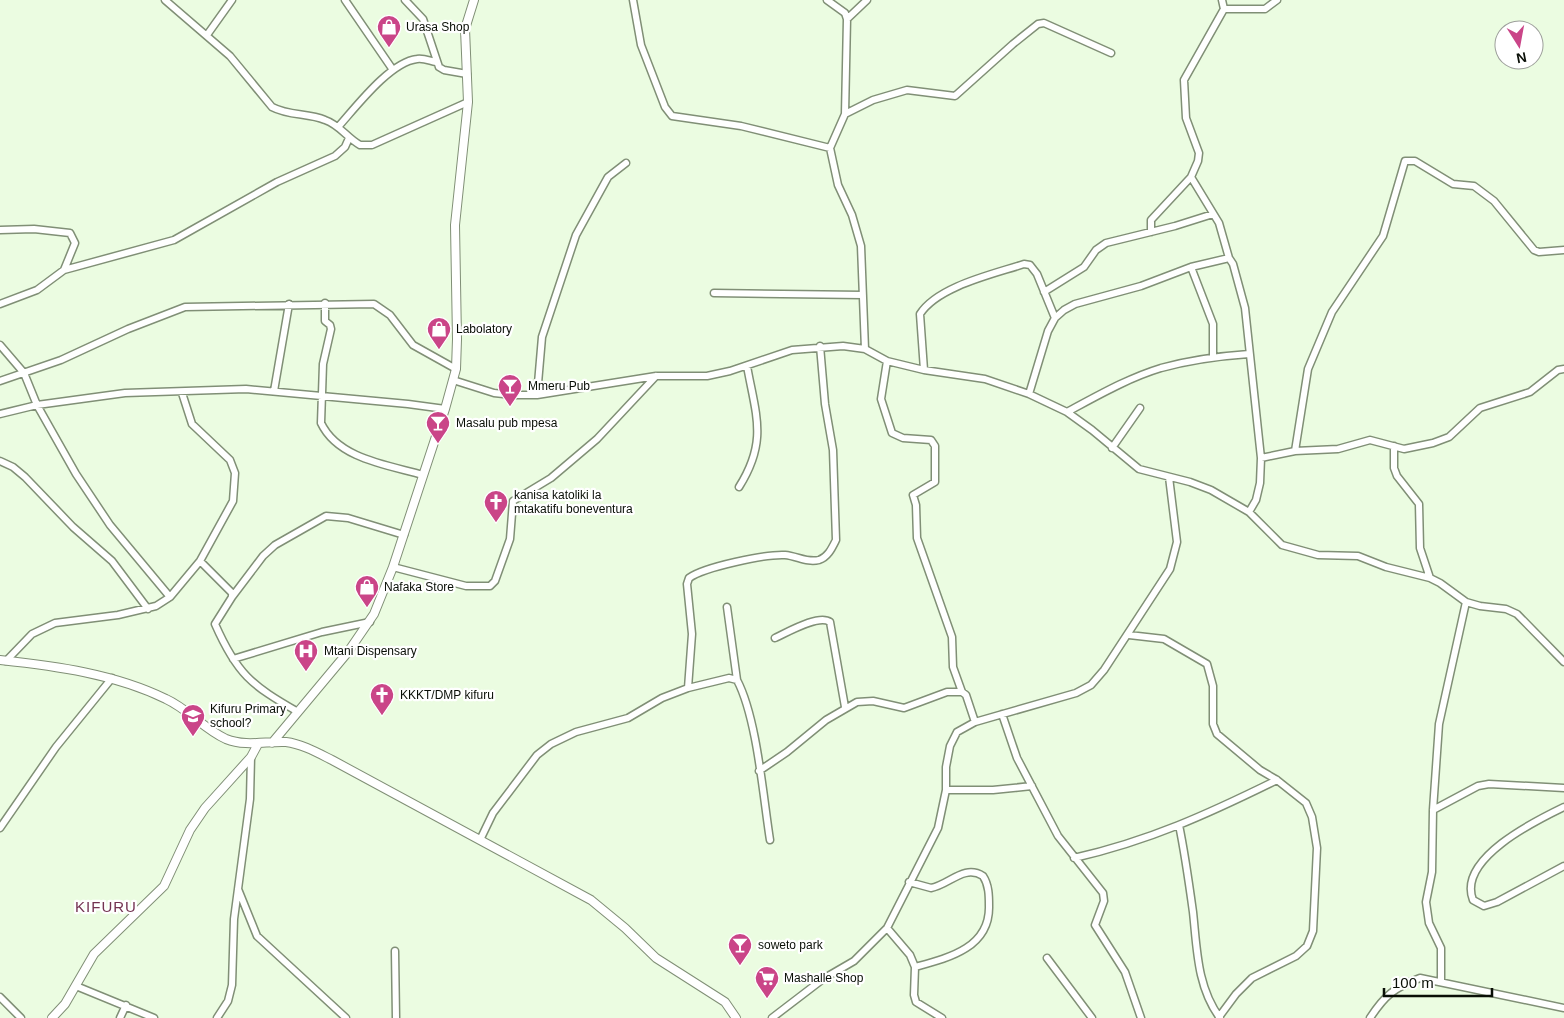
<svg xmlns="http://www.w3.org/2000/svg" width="1564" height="1018" font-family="Arial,sans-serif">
	<rect width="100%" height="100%" fill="#ebfce1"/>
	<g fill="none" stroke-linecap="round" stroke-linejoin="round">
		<g stroke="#808f76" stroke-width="9">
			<path id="minor" d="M 165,0 L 230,56 L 272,107 C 289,116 308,113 325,120 C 340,125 347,138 360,145 L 372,145 L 468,102
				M 345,0 L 393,70
				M 405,0 L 423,19 L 439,67 L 444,70 L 467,74
				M 633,0 L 641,45 L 665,107 L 672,116 L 741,126 L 830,148
				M 827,0 L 845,13 L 847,19 L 845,114 L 830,148 L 838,185 L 852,215 L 861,246 L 865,349
				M 1224,9 L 1265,9 L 1277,0
				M 847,19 L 867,0
				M 207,35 L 232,0
				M 845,114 L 873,100 L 907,90 L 955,96 L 1013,44 L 1038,24 L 1044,23 L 1111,53
				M 338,127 C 356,107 390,62 417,59 C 424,58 430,61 436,62
				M 1191,177 L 1219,223 L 1229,258
				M 0,230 L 34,229 L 70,233 L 75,243 L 64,270
				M 1151,232 L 1151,220 L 1191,177 L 1198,161 L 1199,153 L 1186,118 L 1184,80 L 1224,9 L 1222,0
				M 1191,267 L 1213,324 L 1213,357
				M 1044,292 L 1084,267 L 1096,250 L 1106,243 L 1175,226 L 1213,214
				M 714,293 L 863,295
				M 325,303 L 325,321 L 330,325 L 331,329 L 323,364 L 321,423 C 338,459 388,465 423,475
				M 0,304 L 37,290 L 64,270 L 174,240 L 277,182 L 335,156 L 345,147 L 349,138
				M 0,345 L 24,373 L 37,405 L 76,474 L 110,525 L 170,597
				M 887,361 L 881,399 L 892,433 L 903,438 L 931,440 L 935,446 L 935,482 L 913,495 L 916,505 L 917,538 L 952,637 L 953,667 L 962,692
				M 924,370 L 920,314 C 938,286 994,274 1024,264 L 1030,265 L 1037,274 L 1055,318
				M 453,380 L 494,393 L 512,395 L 537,395 L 656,376 L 707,376 L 730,371 L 792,350 L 843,346 L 865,349 L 887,361 L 924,370 L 985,379 L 1029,394 L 1067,412 L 1092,430 L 1139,469 L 1190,482 L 1211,490 L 1249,512 L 1282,545 L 1318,555 L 1358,556 L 1386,567 L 1430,578 L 1440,583 L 1466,602 L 1480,606 L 1506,609 L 1517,614 L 1564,662
				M 0,381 L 61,360 L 128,329 L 185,307 L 374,304 L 390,315 L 413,345 L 456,369
				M 274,391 L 289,304
				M 1029,394 L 1048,331 L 1055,318 L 1064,310 L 1075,304 L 1141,286 L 1191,267 L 1229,258 L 1233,264 L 1245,308 L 1261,458 L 1260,483 L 1256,500 L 1249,512
				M 537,395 L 542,337 L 576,235 L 608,177 L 626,163
				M 1067,412 C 1097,396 1128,378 1161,368 C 1190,360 1220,356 1249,354
				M 0,414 L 37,405 L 125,393 L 246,389 L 408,404 L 445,409
				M 1394,446 L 1394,468 L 1397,476 L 1419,504 L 1420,548 L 1430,578
				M 1112,448 L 1140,408
				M 1295,451 L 1308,369 L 1332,312 L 1383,236 L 1405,161 L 1415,161 L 1453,184 L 1474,186 L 1494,201 L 1534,250 L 1539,252 L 1564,250
				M 1261,458 L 1295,451 L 1338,449 L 1370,440 L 1404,449 L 1433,443 L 1449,437 L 1480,408 L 1530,392 L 1558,370 L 1564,369
				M 0,461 L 13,467 L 25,477 L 73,527 L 112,561 L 148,609
				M 739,487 C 768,441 756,416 747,366
				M 200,561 L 232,593 L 232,597 L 215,624 C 237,674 251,685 298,712
				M 393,567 L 466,586 L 490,586 L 495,581 L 510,539 L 513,501 L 551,478 L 597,439 L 656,376
				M 232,597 L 263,556 L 275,545 L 326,516 L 348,518 L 404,535
				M 727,607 L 737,680
				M 1129,635 L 1164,639 L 1207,664 L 1213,686 L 1213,724 L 1217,734 L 1260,770 L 1277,780 L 1306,803 L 1312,817 L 1317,848 L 1313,931 L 1307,946 L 1296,956 L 1252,978 L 1236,994 L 1219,1017
				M 775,638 C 788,632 819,614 830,622 L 845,707
				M 233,659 L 322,632 L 370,622
				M 6,661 L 32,634 L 55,623 L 118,615 L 156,606 L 170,597 L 200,561 L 233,501 L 235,473 L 230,460 L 192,424 L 182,393
				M 688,688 L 692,634 L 687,584 L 689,578 C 704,567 766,554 785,555 C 797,556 807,563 819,560 C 828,557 832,548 836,540 L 833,450 L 825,404 L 820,346
				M 1002,714 L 1017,758 L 1058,836 L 1103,893 L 1104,901 L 1095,925 L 1125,972 L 1141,1018
				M 759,771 L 787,752 L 826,720 L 857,702 L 873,701 L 904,708 L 947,692 L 962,692 L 966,695 L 975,722
				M 946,790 L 993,790 L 1032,786
				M 1564,807 C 1535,821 1457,859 1473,900 L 1484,906 L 1497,902 L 1564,866
				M 1433,810 L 1478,786 L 1489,784 L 1564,788
				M 1179,825 C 1185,854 1189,883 1193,912 C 1197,949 1197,987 1220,1018
				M 0,828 L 56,747 L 112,678
				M 480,840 L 493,813 L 537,755 L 551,744 L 576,732 L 628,718 L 662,698 L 688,688 L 729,678 L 737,680 C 757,718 763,796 770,840
				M 1074,858 C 1149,841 1208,814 1277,780
				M 909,882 L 931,888 C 949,885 964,864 983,876 C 989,885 989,896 989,906 C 990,948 948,958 915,967
				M 238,889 L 257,936 L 346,1018
				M 887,928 L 910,955 L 915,967 L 914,995 L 916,1002 L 942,1018
				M 395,951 L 396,1018
				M 1047,958 L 1092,1018
				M 1441,982 L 1441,948 L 1429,923 L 1426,902 L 1432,872 L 1433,810 L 1439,724 L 1466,602
				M 76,986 L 154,1018
				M 0,997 L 21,1018
				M 120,1018 L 126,1005
				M 217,1018 L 228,1001 L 232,985 L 234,919 L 250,799 L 251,757
				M 772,1018 L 823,979 L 854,961 L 887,928 L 938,828 L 946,790 L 946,767 L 950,746 L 957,732 L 975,722 L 1076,693 L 1091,685 L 1104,670 L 1170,569 L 1177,542 L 1169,477
				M 1370,1018 C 1385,995 1394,988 1420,978 L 1564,1008"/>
		</g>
		<g stroke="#808f76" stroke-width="10">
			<path id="tertiary" d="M 0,660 C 56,666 115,674 166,699 C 188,709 204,729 226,739 C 246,747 266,741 286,742 C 302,744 318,753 332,760 L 591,900 L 625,928 L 656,958 L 725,1002 L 736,1018
				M 272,743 L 348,652 L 374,614 L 393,567 L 445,409 L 456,369 L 457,339 L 455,225 L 468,102 L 465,29 L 474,0
				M 52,1018 L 65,1004 L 94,954 L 164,886 L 190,830 L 205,808 L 251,757 L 258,744"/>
		</g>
		<use href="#minor" stroke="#fff" stroke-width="6"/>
		<use href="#tertiary" stroke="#fff" stroke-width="8"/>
	</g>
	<defs>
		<g id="shop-pin" transform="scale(1.25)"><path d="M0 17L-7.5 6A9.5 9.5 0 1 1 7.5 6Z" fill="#ca4588" stroke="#fff"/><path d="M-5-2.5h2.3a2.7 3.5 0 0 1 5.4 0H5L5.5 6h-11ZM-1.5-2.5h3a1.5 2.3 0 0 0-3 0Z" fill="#fff"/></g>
		<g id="bar-pin" transform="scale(1.25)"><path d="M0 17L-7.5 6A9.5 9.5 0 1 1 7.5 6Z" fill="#ca4588" stroke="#fff"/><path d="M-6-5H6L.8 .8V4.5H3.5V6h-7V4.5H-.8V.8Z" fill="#fff"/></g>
		<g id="church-pin" transform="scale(1.25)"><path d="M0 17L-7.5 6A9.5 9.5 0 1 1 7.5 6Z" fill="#ca4588" stroke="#fff"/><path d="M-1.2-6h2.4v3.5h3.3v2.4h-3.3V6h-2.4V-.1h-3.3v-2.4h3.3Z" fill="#fff"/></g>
		<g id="hospital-pin" transform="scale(1.25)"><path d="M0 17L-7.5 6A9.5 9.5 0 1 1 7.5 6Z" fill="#ca4588" stroke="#fff"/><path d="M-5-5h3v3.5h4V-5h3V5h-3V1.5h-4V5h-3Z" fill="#fff"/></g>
		<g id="school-pin" transform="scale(1.25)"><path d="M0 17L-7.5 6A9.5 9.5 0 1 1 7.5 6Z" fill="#ca4588" stroke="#fff"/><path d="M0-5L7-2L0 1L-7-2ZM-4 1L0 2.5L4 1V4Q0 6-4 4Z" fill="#fff"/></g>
		<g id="supermarket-pin" transform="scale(1.25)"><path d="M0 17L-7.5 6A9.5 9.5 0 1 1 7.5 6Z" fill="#ca4588" stroke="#fff"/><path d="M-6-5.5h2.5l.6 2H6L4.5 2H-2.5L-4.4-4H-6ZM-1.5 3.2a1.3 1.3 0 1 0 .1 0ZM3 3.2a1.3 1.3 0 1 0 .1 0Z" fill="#fff"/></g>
	</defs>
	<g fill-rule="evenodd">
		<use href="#shop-pin" x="389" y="27"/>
		<use href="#shop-pin" x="439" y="329"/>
		<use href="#bar-pin" x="510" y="386"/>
		<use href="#bar-pin" x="438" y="423"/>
		<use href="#church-pin" x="496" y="502"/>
		<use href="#shop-pin" x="367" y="587"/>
		<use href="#hospital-pin" x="306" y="651"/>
		<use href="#church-pin" x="382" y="695"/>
		<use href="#school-pin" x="193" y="716"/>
		<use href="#bar-pin" x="740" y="945"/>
		<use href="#supermarket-pin" x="767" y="978"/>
	</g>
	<g text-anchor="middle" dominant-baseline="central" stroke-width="4.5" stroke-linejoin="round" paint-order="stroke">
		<g font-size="12" fill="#090e06" stroke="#fff" text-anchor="start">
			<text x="406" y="27">Urasa Shop</text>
			<text x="456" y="329">Labolatory</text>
			<text x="528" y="386">Mmeru Pub</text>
			<text x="456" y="423">Masalu pub mpesa</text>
			<text x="514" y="495">kanisa katoliki la<tspan x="514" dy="14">mtakatifu boneventura</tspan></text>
			<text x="384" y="587">Nafaka Store</text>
			<text x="324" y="651">Mtani Dispensary</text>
			<text x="400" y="695">KKKT/DMP kifuru</text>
			<text x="210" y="709">Kifuru Primary<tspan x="210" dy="14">school?</tspan></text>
			<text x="758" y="945">soweto park</text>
			<text x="784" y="978">Mashalle Shop</text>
		</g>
		<g font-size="15" letter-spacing="1" fill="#733251" stroke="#fff">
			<text x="106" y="906">KIFURU</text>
		</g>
	</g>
	<g transform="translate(1519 45) rotate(169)"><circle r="24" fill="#ffffff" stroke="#9d9f9b"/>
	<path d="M0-4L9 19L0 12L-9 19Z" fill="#ca4588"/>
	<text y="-8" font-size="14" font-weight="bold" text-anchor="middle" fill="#090e06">N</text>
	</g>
	<path d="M1384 988v8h108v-8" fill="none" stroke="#090e06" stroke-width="2.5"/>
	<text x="1392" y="988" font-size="15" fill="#090e06" stroke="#ffffff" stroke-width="4" paint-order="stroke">100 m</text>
</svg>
